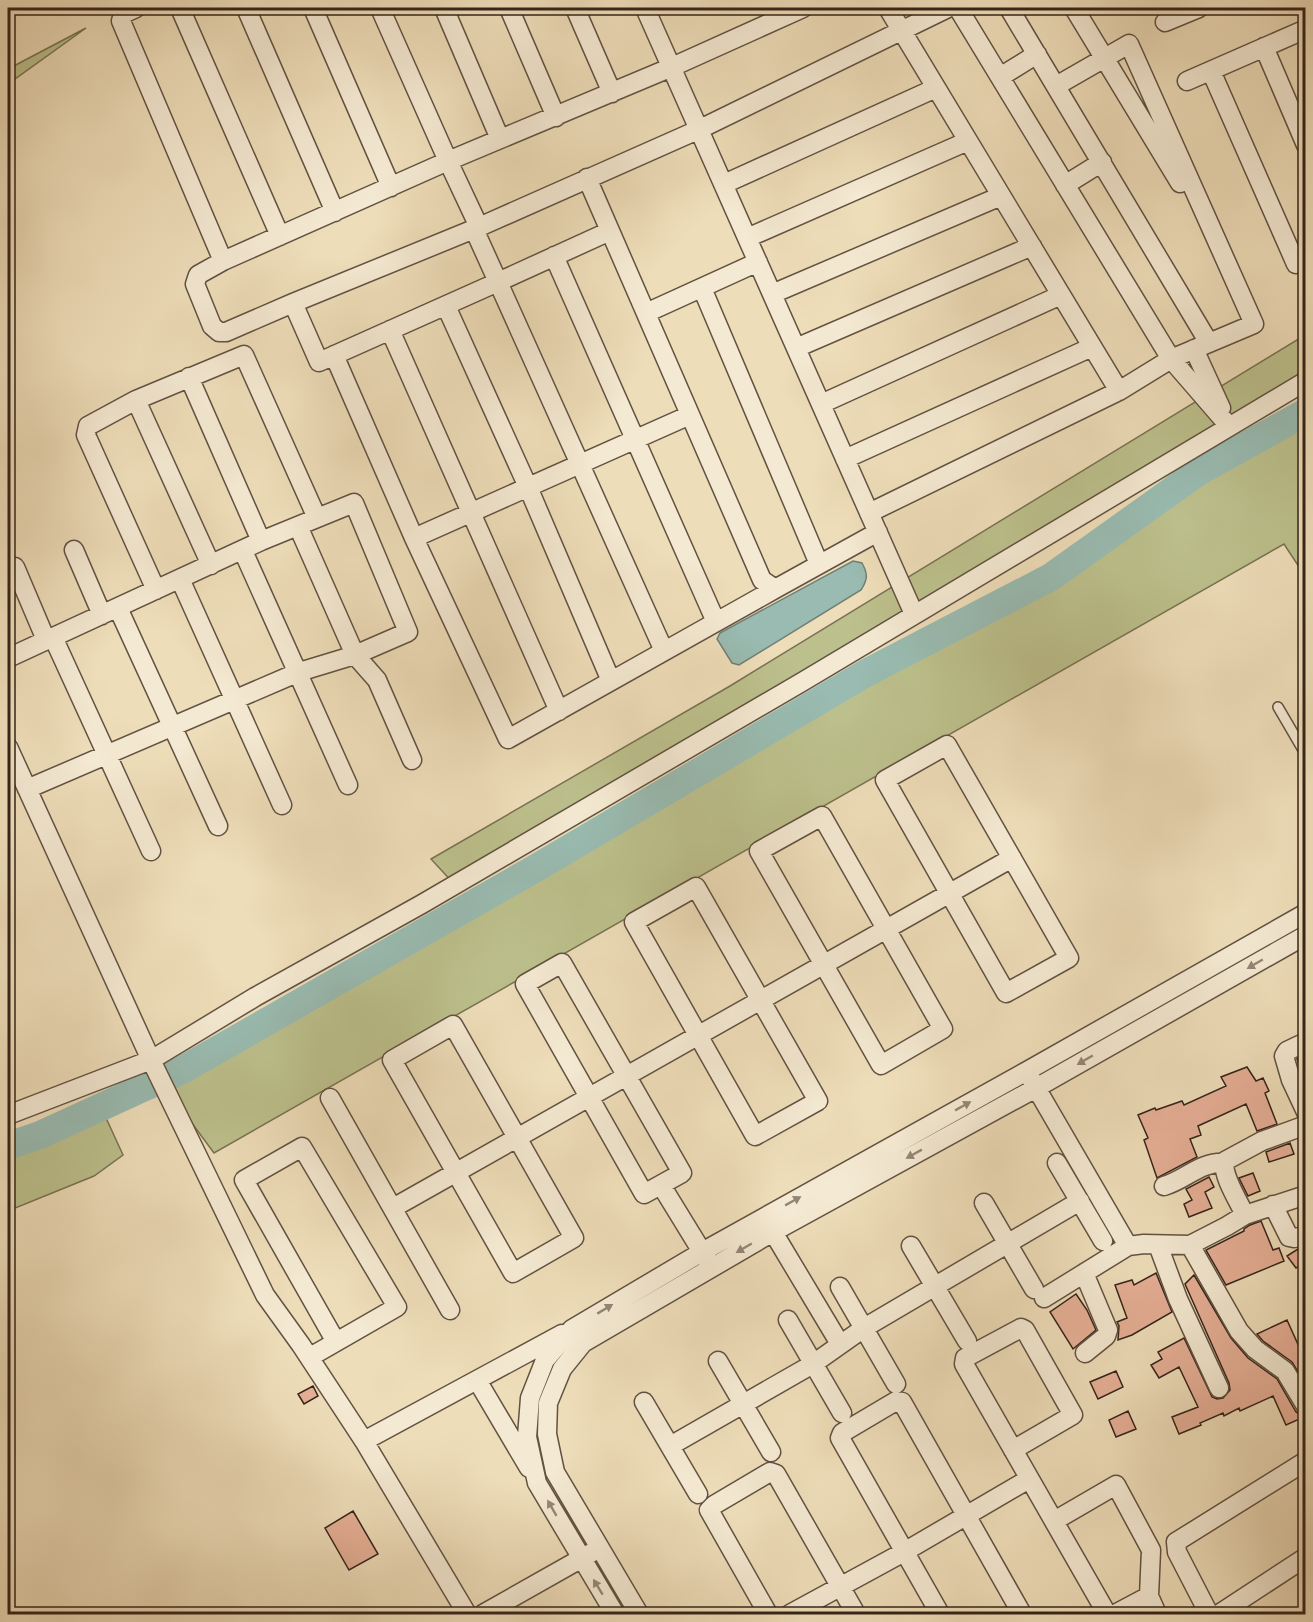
<svg xmlns="http://www.w3.org/2000/svg" width="1313" height="1622" font-family="Vollkorn,serif">
	<rect width="100%" height="100%" fill="#eeddb9"/>
	<filter id="stains"><feTurbulence type="fractalNoise" baseFrequency=".00333" numOctaves="4"/><feColorMatrix values="0 0 0 0 .2 0 0 0 0 .09 0 0 0 0 .02 0 0 0 .5 -.17"/></filter>
	<radialGradient id="worn" r=".72"><stop offset=".6" stop-color="#630" stop-opacity="0"/><stop offset="1" stop-color="#630" stop-opacity=".3"/></radialGradient>
	<path fill="#bcc08c" stroke="#787253" stroke-width="1.5" d="M 86,28 L 8,84 L 8,69 Z
		M 1305,335 L 1305,382 L 456,886 L 431,859 L 730,686 Z
		M 1305,412 L 1305,576 L 1284,544 L 214,1153 L 160,1080 L 182,1070 L 476,902 L 866,673 L 1056,574 L 1198,472 Z
		M 101,1107 L 123,1155 L 94,1176 L 8,1211 L 8,1146 L 40,1135 Z"/>
	<path fill="#99bbb1" stroke="#717f75" stroke-width="1.5" d="M 853,561 L 862,563 C 868,574 868,579 861,590 L 739,665 L 732,663 L 717,639 L 720,633 Z"/>
	<g fill="none" stroke-linecap="round" stroke-linejoin="round">
		<path stroke="#99bbb1" stroke-width="28" d="M 8,1146 L 40,1135 L 182,1070 L 536,868 L 866,673 L 1051,577 L 1198,472 L 1306,412"/>
	</g>
	<path fill="#e6af96" stroke="#34241a" stroke-width="1.5" d="M 1305,1055 L 1305,1084 L 1297,1059 Z
		M 1247,1067 L 1256,1081 L 1263,1078 L 1269,1091 L 1265,1093 L 1277,1124 L 1257,1131 L 1246,1104 L 1198,1126 L 1201,1135 L 1190,1139 L 1197,1157 L 1157,1178 L 1144,1140 L 1148,1138 L 1138,1115 L 1155,1108 L 1156,1110 L 1182,1101 L 1184,1105 L 1226,1086 L 1221,1077 Z
		M 1290,1143 L 1294,1154 L 1269,1162 L 1266,1152 Z
		M 1253,1173 L 1260,1191 L 1248,1196 L 1239,1178 Z
		M 1209,1177 L 1214,1187 L 1205,1192 L 1212,1208 L 1189,1217 L 1184,1204 L 1192,1200 L 1186,1189 Z
		M 1261,1221 L 1273,1250 L 1279,1248 L 1284,1261 L 1226,1285 L 1206,1250 L 1244,1231 L 1244,1229 L 1250,1225 Z
		M 1305,1247 L 1305,1262 L 1296,1268 L 1287,1256 L 1298,1249 Z
		M 1156,1273 L 1172,1312 L 1132,1335 L 1118,1340 L 1119,1326 L 1117,1322 L 1127,1318 L 1115,1285 L 1132,1280 L 1134,1285 Z
		M 1194,1275 L 1231,1338 L 1248,1358 L 1277,1379 L 1296,1412 L 1304,1417 L 1286,1425 L 1273,1396 L 1240,1411 L 1239,1408 L 1224,1416 L 1223,1413 L 1200,1423 L 1201,1425 L 1179,1434 L 1172,1417 L 1198,1407 L 1179,1367 L 1159,1378 L 1151,1365 L 1162,1359 L 1158,1352 L 1184,1338 L 1212,1397 L 1217,1399 L 1223,1398 L 1230,1390 L 1229,1383 L 1185,1284 Z
		M 1076,1294 L 1087,1310 L 1096,1330 L 1073,1349 L 1050,1312 Z
		M 1287,1320 L 1305,1360 L 1305,1383 L 1292,1362 L 1263,1341 L 1257,1334 Z
		M 1116,1371 L 1123,1387 L 1098,1399 L 1090,1382 Z
		M 313,1386 L 318,1396 L 304,1404 L 298,1394 Z
		M 1128,1411 L 1136,1429 L 1116,1437 L 1109,1420 Z
		M 353,1511 L 378,1554 L 349,1570 L 325,1528 Z"/>
	<g fill="none" stroke-linecap="round" stroke-linejoin="round">
		<g stroke="#625242" stroke-width="12">
			<path id="lane" d="M 1278,707 L 1306,755"/>
		</g>
		<g stroke="#625242" stroke-width="21">
			<path id="street" d="M 136,8 L 123,14 L 121,21 L 223,261 L 198,275 L 195,284 L 212,326 L 219,332 L 226,332 L 293,303 L 479,227 L 700,129 L 948,8
				M 180,8 L 280,236
				M 246,8 L 335,212
				M 313,8 L 391,187
				M 380,8 L 448,161 L 479,227
				M 444,8 L 500,139
				M 509,8 L 556,117
				M 575,8 L 612,93
				M 645,8 L 914,614
				M 888,8 L 1119,391
				M 958,8 L 1171,359 L 1229,426
				M 1009,8 L 1209,343
				M 1074,8 L 1180,183
				M 1165,22 L 1199,8
				M 1264,47 L 1306,145
				M 1211,71 L 1296,264 L 1306,260
				M 1000,77 L 1037,54
				M 1187,81 L 1306,29
				M 587,178 L 762,580 L 775,589 L 878,532
				M 724,184 L 936,88
				M 1065,185 L 1102,162
				M 610,231 L 498,282 L 664,651
				M 747,238 L 968,141
				M 554,256 L 716,622
				M 223,261 L 448,161 L 672,67 L 803,8
				M 702,288 L 819,564
				M 772,294 L 1001,196
				M 293,303 L 319,362 L 498,282 L 474,229
				M 446,306 L 528,487 L 611,681
				M 646,313 L 758,262
				M 390,330 L 559,711
				M 796,348 L 1032,246
				M 1194,349 L 1221,408
				M 334,355 L 414,538 L 508,739 L 775,589
				M 189,377 L 261,541
				M 136,400 L 244,355 L 317,518
				M 821,404 L 1061,295
				M 845,459 L 1092,347
				M 869,513 L 1119,391 L 1171,359 L 1254,324 L 1129,44 L 1056,86
				M 298,526 L 355,655 L 377,680 L 412,760
				M 414,538 L 690,415
				M 74,550 L 102,615
				M 243,551 L 348,785
				M 15,567 L 46,640
				M 180,579 L 282,805
				M 156,590 L 86,435 L 88,426 L 136,400 L 211,565
				M 118,608 L 218,826
				M 53,637 L 151,851
				M 8,658 L 261,541 L 354,503 L 408,632 L 355,655 L 299,672 L 27,789
				M 947,745 L 1069,958 L 1006,993 L 885,780 Z
				M 8,747 L 151,1060 L 8,1115
				M 822,816 L 943,1029 L 881,1065 L 759,851 Z
				M 696,887 L 818,1101 L 755,1136 L 634,922 Z
				M 562,963 L 682,1173 L 644,1194 L 525,984 Z
				M 453,1025 L 574,1238 L 513,1273 L 392,1060 Z
				M 1306,1042 L 1287,1051 L 1284,1056 L 1291,1080 L 1306,1112
				M 1031,1079 L 1128,1246
				M 330,1098 L 450,1310
				M 1057,1163 L 1103,1241
				M 661,1185 L 707,1260
				M 1164,1186 C 1185,1180 1201,1161 1225,1163
				M 984,1203 L 1034,1289
				M 1273,1205 L 1289,1237 L 1294,1238 L 1306,1236
				M 393,1208 L 1012,858
				M 1245,1215 C 1239,1202 1221,1174 1225,1161 L 1262,1141 L 1306,1125
				M 773,1232 L 840,1344
				M 1158,1245 L 1178,1299 L 1219,1388
				M 1190,1245 L 1239,1331 L 1255,1349 L 1285,1371 L 1306,1406
				M 911,1246 L 967,1341
				M 1084,1273 L 1108,1330 L 1106,1336 L 1085,1353
				M 840,1287 L 896,1384
				M 1044,1298 L 1128,1246 L 1144,1244 L 1190,1245 L 1227,1226 L 1245,1215 L 1306,1195
				M 788,1320 L 842,1413
				M 310,1357 L 397,1307 L 302,1147 L 244,1180 L 336,1342
				M 718,1361 L 771,1452
				M 477,1380 L 529,1468
				M 644,1402 L 698,1494
				M 364,1441 L 562,1334
				M 670,1446 L 813,1364 L 864,1328 L 1080,1201
				M 1013,1450 L 1073,1415 L 1025,1330 L 1021,1328 L 965,1358 L 964,1364 L 1107,1614
				M 1054,1521 L 1116,1485 L 1151,1550 L 1149,1596 L 1157,1614
				M 467,1614 L 364,1441 L 301,1345 L 265,1295 L 151,1060 L 255,997 L 422,904 L 802,682 L 1306,381
				M 483,1614 L 591,1553
				M 615,1614 L 537,1483 L 527,1437 L 530,1398 L 545,1360 L 572,1329 L 702,1252 L 1027,1071 L 1306,913
				M 639,1614 L 555,1472 L 547,1434 L 548,1403 L 562,1369 L 583,1343 L 773,1232 L 1036,1088 L 1306,935
				M 768,1614 L 709,1510 L 714,1505 L 770,1472 L 776,1474 L 856,1614
				M 790,1614 L 904,1552 L 1029,1479
				M 940,1614 L 840,1438 L 842,1433 L 896,1401 L 902,1402 L 1022,1614
				M 1115,1614 L 1149,1596
				M 1209,1614 L 1177,1552 L 1176,1542 L 1306,1461
				M 1219,1614 L 1306,1557"/>
		</g>
		<use href="#lane" stroke="#f4e9d2" stroke-width="9"/>
		<use href="#street" stroke="#f4e9d2" stroke-width="18"/>
	</g>
	<defs><path id="oneway-solid" d="M-6-.8H1V-3.2L6.5 0L1 3.2V.8H-6Z" transform="scale(1.5)"/></defs>
	<g fill="#948676">
		<use href="#oneway-solid" transform="translate(1255 964) rotate(150)"/>
		<use href="#oneway-solid" transform="translate(1085 1060) rotate(150)"/>
		<use href="#oneway-solid" transform="translate(963 1106) rotate(-29)"/>
		<use href="#oneway-solid" transform="translate(914 1154) rotate(151)"/>
		<use href="#oneway-solid" transform="translate(793 1201) rotate(-29)"/>
		<use href="#oneway-solid" transform="translate(744 1248) rotate(150)"/>
		<use href="#oneway-solid" transform="translate(605 1309) rotate(-31)"/>
		<use href="#oneway-solid" transform="translate(552 1508) rotate(-120)"/>
		<use href="#oneway-solid" transform="translate(598 1587) rotate(-121)"/>
	</g>
	<rect width="1313" height="1622" fill="none" stroke="#eeddb9" stroke-width="30"/>
	<rect x="9" y="9" width="1295" height="1604" fill="none" stroke="#34241a" stroke-width="3"/>
	<rect x="15" y="15" width="1283" height="1592" fill="none" stroke="#34241a" stroke-width="1.5"/>
	<rect width="100%" height="100%" filter="url(#stains)"/>
	<rect width="100%" height="100%" fill="url(#worn)"/>
</svg>
